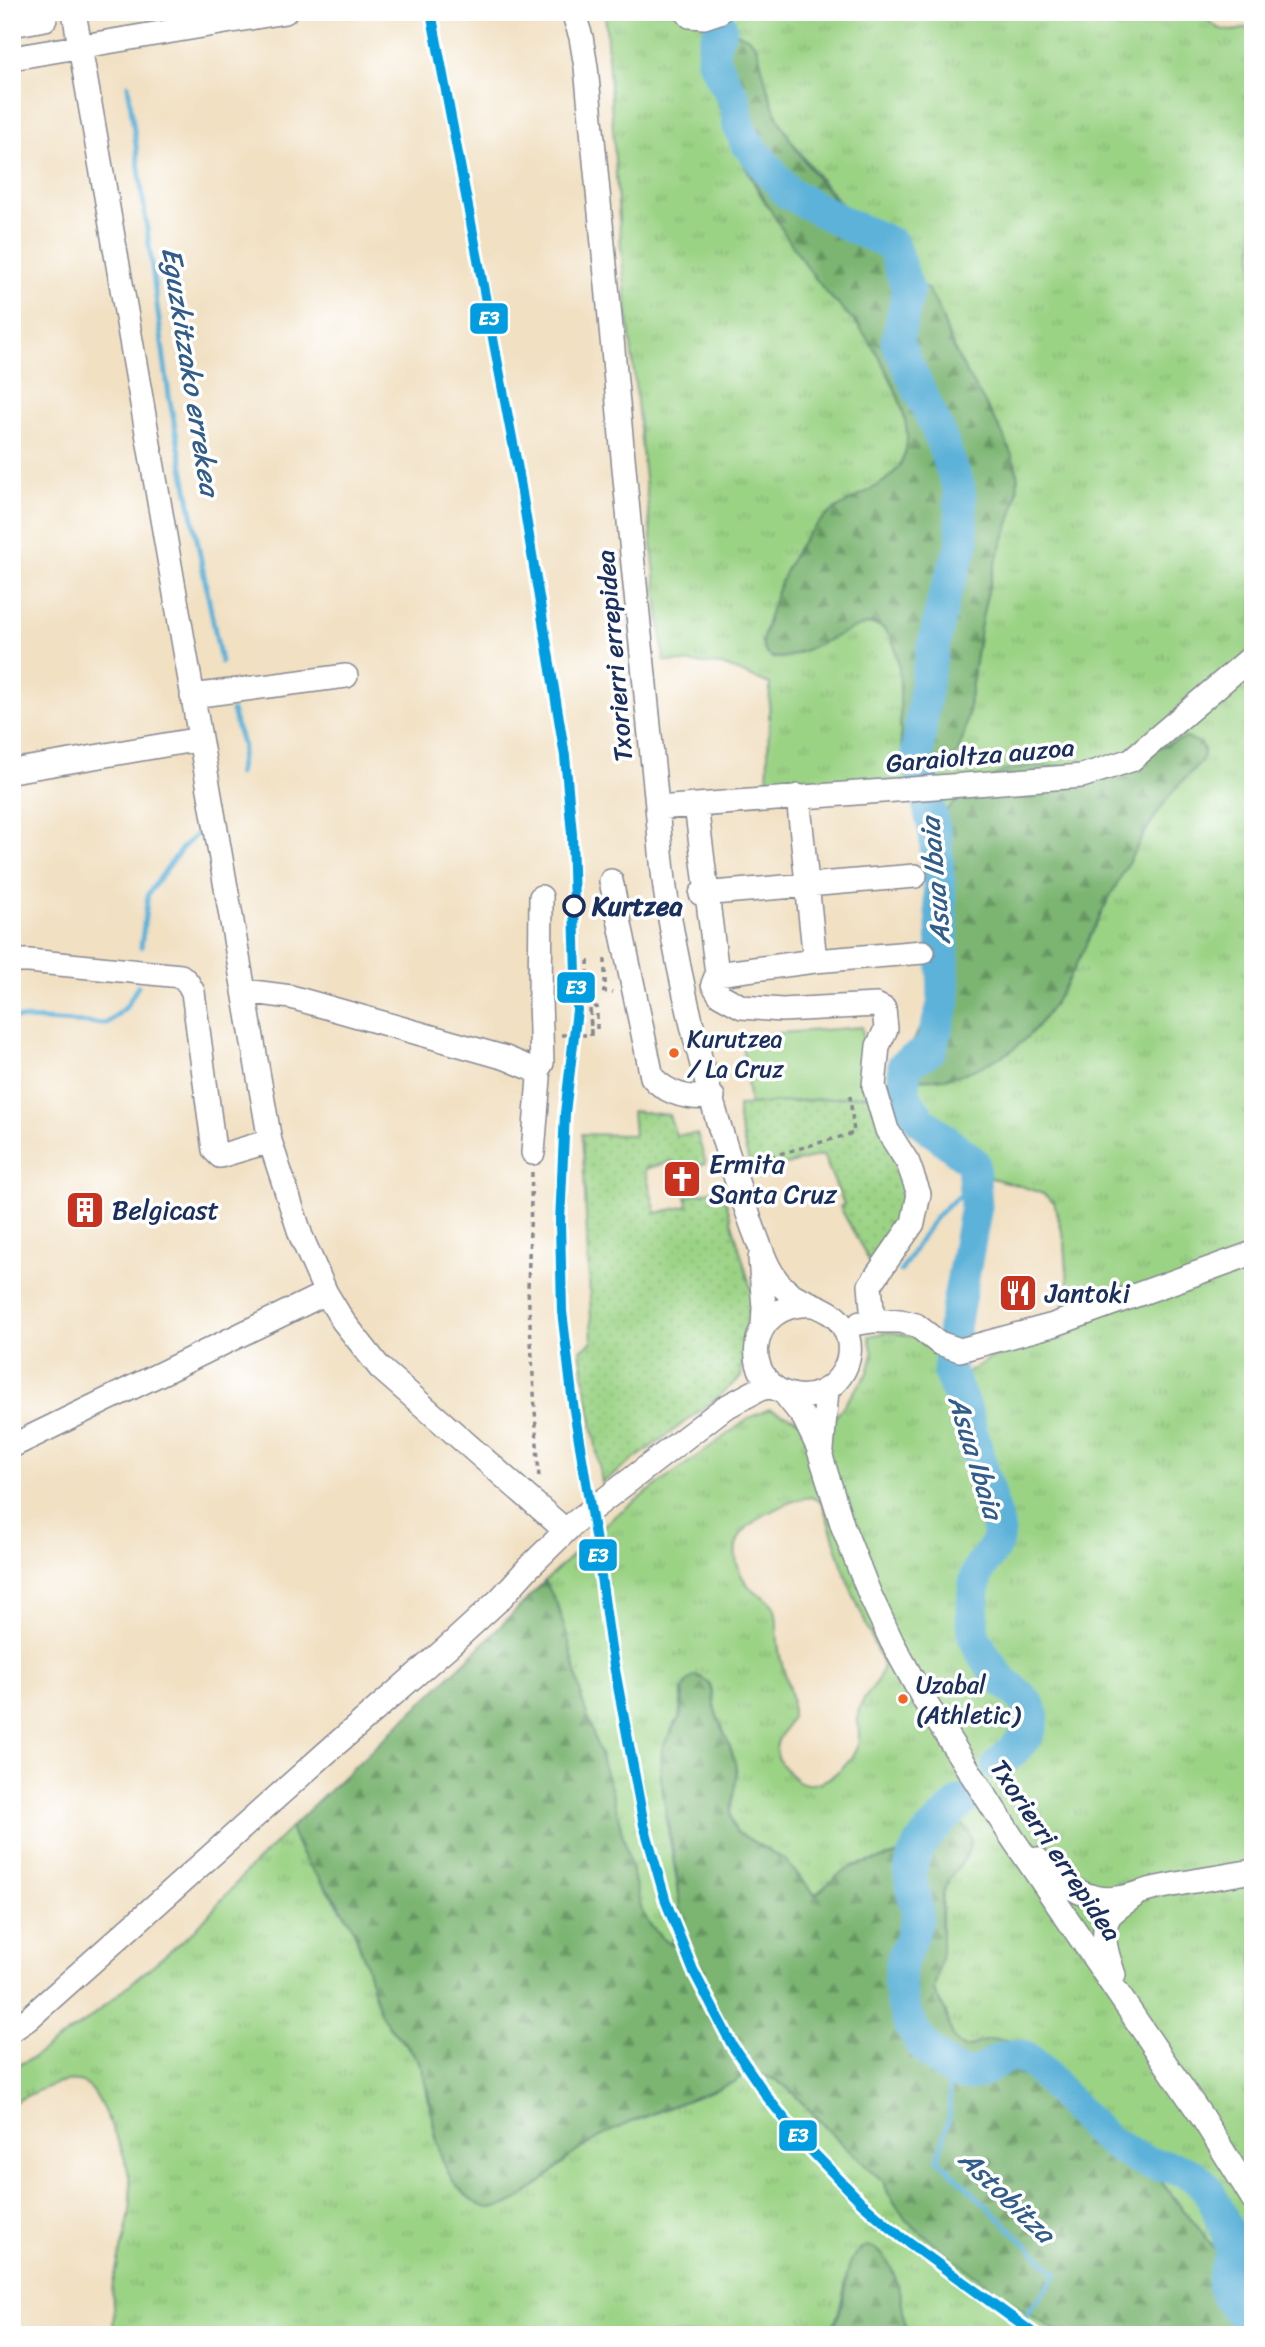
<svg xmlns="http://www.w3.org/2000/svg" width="1265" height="2347" font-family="Sriracha,sans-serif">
	<defs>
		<pattern id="grass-tufts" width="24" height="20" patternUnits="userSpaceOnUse" patternTransform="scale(1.75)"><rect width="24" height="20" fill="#9bd385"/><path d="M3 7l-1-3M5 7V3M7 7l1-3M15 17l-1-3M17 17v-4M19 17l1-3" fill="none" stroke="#85b575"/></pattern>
		<pattern id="forest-firs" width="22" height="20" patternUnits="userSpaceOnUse" patternTransform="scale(1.75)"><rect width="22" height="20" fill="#7cb572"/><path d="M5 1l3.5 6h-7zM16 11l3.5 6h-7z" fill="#659461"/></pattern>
		<pattern id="park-dots" width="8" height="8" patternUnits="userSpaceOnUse" patternTransform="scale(1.75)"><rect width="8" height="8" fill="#9bd385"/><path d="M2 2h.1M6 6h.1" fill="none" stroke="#85b575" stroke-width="1.8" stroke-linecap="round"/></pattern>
	</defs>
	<rect width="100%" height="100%" fill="#fff"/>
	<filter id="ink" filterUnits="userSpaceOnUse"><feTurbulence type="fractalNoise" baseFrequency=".0143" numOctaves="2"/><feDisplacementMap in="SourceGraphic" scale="14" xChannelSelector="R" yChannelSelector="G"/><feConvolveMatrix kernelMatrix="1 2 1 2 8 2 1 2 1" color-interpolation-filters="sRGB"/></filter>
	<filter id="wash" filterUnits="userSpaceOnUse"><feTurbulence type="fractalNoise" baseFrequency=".00686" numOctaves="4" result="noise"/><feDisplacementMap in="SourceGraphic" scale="28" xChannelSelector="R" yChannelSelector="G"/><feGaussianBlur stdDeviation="1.57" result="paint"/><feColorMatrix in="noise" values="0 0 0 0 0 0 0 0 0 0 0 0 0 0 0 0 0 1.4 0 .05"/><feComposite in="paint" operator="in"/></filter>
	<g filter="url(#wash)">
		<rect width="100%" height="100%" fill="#f1e0c2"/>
		<path fill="url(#grass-tufts)" stroke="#5b8172" stroke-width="2" fill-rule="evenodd" d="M 605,12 L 1203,12 C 1214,33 1233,35 1253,25 L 1253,2299 L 1226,2262 L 1157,2177 L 1104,2121 L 1078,2100 L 1049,2085 L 1013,2071 L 984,2041 L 966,2048 C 949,2043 951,2025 945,2011 C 942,2004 937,1998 934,1991 L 941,1955 L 943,1893 L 948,1880 L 966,1858 L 970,1838 L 964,1826 L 916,1845 L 901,1854 L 853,1866 L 836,1877 L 816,1896 L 785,1860 L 737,1832 C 722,1811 739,1792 736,1769 C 734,1749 722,1731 716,1712 C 713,1703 712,1694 710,1685 L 682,1690 L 679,1719 L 673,1726 L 661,1758 L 666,1819 L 680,1900 L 678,1927 L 671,1945 C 658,1936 649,1925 642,1911 L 611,1788 L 582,1700 L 569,1642 L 545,1581 L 612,1518 L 751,1417 L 769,1409 L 825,1430 L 868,1373 L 873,1354 L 869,1336 L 889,1332 L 915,1337 L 945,1362 L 949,1384 L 989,1359 L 1031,1340 L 1062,1308 L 1066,1299 L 1068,1286 L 1065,1243 L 1054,1202 L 1043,1194 L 1024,1187 L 977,1174 L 947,1155 L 933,1143 L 911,1106 L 906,1077 L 922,1080 L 951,1077 L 1035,1030 L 1061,991 L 1113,890 L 1149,826 L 1169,796 L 1201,761 L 1204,755 L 1204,747 L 1170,743 L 1138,757 L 967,792 L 929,826 L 919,785 L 968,714 L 981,619 L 1017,470 C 1002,429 976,393 956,354 C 945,333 942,309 928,290 C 886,252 847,214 812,168 C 799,151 785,134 776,114 C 767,93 762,69 756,46 L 710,83 C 725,120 739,159 760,194 C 771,212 784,230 796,247 C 806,262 815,278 826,291 C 835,302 847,311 856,322 C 878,350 917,418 905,453 C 900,468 891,477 880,486 L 772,658 C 805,662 863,606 886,631 C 893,638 895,648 897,656 L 916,786 L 767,790 L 770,684 L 722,665 L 664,661 L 621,249 ZM 811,1497 L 822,1502 L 846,1577 L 883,1665 C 880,1682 867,1692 860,1707 C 854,1719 862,1731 858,1744 C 852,1764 819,1795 797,1780 C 789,1774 777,1762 776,1751 C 775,1737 791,1726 792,1712 C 793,1695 785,1677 781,1660 C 778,1650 778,1639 777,1628 C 777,1621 777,1614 774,1607 C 770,1599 761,1596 754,1591 C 741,1581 732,1558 737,1543 C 743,1521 791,1499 811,1497 Z
			M 290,1828 L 302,1855 L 351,1923 L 389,2027 L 412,2051 L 422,2068 L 436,2139 L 509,2204 L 541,2183 L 571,2155 L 602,2134 L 734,2082 L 749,2071 L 776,2080 L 789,2089 L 843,2145 L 885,2183 L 887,2191 L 906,2220 L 947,2254 L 1018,2307 L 1063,2335 L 906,2335 L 901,2296 L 891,2269 L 861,2248 C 843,2265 846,2309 828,2335 L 110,2335 C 118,2321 110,2299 113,2283 C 118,2258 127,2234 130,2210 C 135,2174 120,2144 105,2113 C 99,2101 93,2084 78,2082 C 56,2079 32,2094 12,2103 L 12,2068 L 32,2058 L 86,2021 L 194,1931 L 247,1871 Z"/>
		<path fill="url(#forest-firs)" stroke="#4c7268" stroke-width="2" d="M 734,32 C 743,34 751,37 756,46 C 759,52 760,60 762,66 C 766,84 770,101 778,117 C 810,183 874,242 928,290 C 942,309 945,332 956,353 C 973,388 1009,434 1017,472 C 1022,500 1003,538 995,565 C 984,601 978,637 973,675 C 969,700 969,730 957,753 C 948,769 931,778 916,786 C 909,772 902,757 901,741 C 897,712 909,639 878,625 C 854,614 768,689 762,642 C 771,607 782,569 804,539 C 811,531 821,519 830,513 C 868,486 918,481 905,420 C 900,394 882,360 867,338 C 856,320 839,307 825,291 C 780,234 745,169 718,102 C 712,88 701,67 705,52 C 709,39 723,33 734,32 Z
			M 1186,738 L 1201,743 L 1204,755 L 1201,761 C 1191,773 1178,784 1169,797 C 1147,825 1131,858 1114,889 C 1084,942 1064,1008 1016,1047 C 1008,1054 997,1058 988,1063 C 963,1077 933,1083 906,1077 L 911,1045 L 919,1030 L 938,1006 L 947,966 L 929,826 L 967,792 L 1004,771 L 1030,766 L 1088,766 L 1137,757 L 1170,743 Z
			M 545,1581 L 557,1604 L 569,1642 L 582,1700 L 611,1788 L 642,1911 C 648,1925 658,1936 671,1945 C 696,1903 657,1809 661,1758 C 662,1738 673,1734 679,1719 C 686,1703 677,1686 695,1675 C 701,1677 705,1679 709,1684 C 714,1690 713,1702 715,1710 C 721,1730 733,1748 736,1768 C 740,1791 722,1811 737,1832 L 785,1860 L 815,1895 L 836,1877 L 853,1866 L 901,1854 L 947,1824 L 959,1823 C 992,1841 947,1872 943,1893 C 939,1912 943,1934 942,1953 C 940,1966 936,1978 934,1991 C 937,1997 942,2004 945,2011 C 951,2024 949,2043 966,2048 C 983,2041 997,2035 1016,2043 L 1018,2060 L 1013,2072 L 1049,2085 L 1078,2100 L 1104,2121 L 1157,2177 L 1226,2262 L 1253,2299 L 1253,2335 L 1063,2335 L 1018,2307 L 947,2254 L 906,2220 L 887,2191 L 885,2183 L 843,2145 L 789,2089 L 776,2080 L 749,2071 L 734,2082 C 680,2105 622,2119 575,2153 C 552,2169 522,2208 492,2208 C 484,2208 475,2203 469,2198 C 430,2168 437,2114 423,2071 C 416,2049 394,2036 382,2016 C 377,2008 375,1996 372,1986 C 366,1966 361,1945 352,1926 C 340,1900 318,1880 303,1857 C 298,1848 294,1837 290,1828 L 475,1652 Z
			M 867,2246 C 897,2250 904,2311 906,2335 L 828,2335 C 835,2325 839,2316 842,2304 C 847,2285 844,2254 867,2246 Z"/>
		<path fill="url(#park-dots)" stroke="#5b8172" stroke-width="2" d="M 868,1095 L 909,1180 L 908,1209 L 905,1218 L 872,1266 L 840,1207 L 844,1204 L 823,1155 L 752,1174 L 738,1120 L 738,1106 Z
			M 632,1111 L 669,1115 L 676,1135 L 697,1134 L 706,1163 L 677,1171 L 673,1161 L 645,1169 L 656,1213 L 688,1206 L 686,1197 L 722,1188 L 756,1306 L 743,1353 L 741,1377 L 712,1402 L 602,1483 L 580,1351 L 592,1341 L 582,1134 L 634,1135 Z"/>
		<path fill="#9bd385" stroke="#5b8172" stroke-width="2" d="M 862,1027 L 868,1095 L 750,1105 L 741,1036 Z"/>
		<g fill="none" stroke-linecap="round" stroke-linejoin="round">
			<path stroke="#5db2d9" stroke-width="5" d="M 128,85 L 169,396 L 221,662
				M 232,711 L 243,747 L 238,774
				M 141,947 L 148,894 L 182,848 L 199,832
				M 12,1018 L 106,1024 L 126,1007 L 138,986
				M 901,1271 C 921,1240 937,1202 975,1189
				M 950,2069 L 949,2117 L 938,2159 L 1057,2274 L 1011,2335"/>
			<path stroke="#5db2d9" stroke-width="33" d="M 715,12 L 721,28 L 714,44 L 713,60 L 735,101 L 739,126 L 746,142 L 788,193 L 848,225 L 892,244 L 908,290 L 897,343 L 936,426 L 959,488 L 963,543 L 944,597 L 927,677 L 917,755 L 935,833 L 942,924 L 944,1002 L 930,1050 L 904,1065 L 904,1095 L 921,1121 L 973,1162 L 976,1206 L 954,1327 L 949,1372 L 966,1412 L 999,1532 C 996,1554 984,1556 977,1574 C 974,1581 971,1625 973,1632 C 977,1647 994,1672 1004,1682 C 1015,1692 1037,1704 1032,1724 C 1028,1739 1009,1754 998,1765
				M 963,1801 C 941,1821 905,1848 911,1882 C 913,1894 918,1906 917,1918 C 914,1934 905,1948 901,1964 C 894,2000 912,2040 941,2062 C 950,2069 961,2078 974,2074 C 992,2069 1004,2048 1027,2059 C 1037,2065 1046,2076 1054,2085 C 1072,2104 1088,2125 1109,2141 C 1122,2150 1141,2161 1156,2165 C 1173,2168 1187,2168 1200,2181 C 1213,2193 1231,2235 1231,2253 C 1230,2265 1220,2276 1224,2288 C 1229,2304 1243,2314 1253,2326"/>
		</g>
	</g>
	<g filter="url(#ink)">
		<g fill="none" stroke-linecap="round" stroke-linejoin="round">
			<g stroke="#868890" stroke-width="26">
				<path id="minor" d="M 74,12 L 270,1141 L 301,1236 L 326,1293 L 343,1321 L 380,1368 L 565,1530
					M 573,12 L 581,37 L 586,67 C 602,229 617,392 632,554 C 640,638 648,722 657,806 C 660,839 662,874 668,908 C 686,1015 716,1125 753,1228 C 761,1248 768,1275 786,1290 C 803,1305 833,1306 844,1328 C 862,1361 832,1401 796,1396 C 738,1387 744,1299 814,1305
					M 687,12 L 690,16 L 704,17 L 719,12
					M 12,25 L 45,19
					M 12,58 L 285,12
					M 192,696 L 346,676
					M 12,771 L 200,739
					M 696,805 L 717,974 L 713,984 L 720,995 L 742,1007 L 782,1010 L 876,1005 L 884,1009 L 886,1029 L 878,1046 L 874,1086 L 887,1130 L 908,1163 L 919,1194 L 913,1223 L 870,1285 L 873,1321
					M 657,808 L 1082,776 L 1131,760 L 1253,656
					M 611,881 L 652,1077 C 668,1095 689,1099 713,1097
					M 701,894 L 915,876
					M 12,961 L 29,961 L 181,976 L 188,983 L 193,992 L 214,1150 L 220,1156 L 270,1141
					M 815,961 L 923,952
					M 717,974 L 815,961 L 798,796
					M 245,991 L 291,997 L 506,1058 L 537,1071
					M 533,1153 L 539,1078 L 537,1071 L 542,1063 L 540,1000 L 541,897
					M 760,1258 L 764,1308 L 763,1325
					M 860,1323 L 873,1321 L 900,1321 L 916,1325 L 939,1343 L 960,1350 L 1053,1325 L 1253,1253
					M 784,1393 L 804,1418 L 818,1447 L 843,1527 L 870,1595 L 892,1642 L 924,1700 L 1011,1836 L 1202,2117 L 1253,2199
					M 12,1446 L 326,1293
					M 822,1450 L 827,1390
					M 1037,1859 C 1053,1875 1072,1892 1094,1897 C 1116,1903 1137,1892 1157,1888 C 1189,1881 1221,1877 1253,1871
					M 1114,1975 C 1108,1957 1098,1931 1111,1914 C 1117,1908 1126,1902 1133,1897
					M 12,2030 L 28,2019 L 326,1753 L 450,1645 L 500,1599 L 528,1568 L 574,1523 L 724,1408 L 760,1389 L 773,1386"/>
			</g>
			<path stroke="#868890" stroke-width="3.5" stroke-dasharray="5 5" stroke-linecap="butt" d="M 605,959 L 605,992
				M 588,985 L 588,962 L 590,962
				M 583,991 L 592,991 L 592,972 L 588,972
				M 590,991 L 591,1040
				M 592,991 L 613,992
				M 561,1035 L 591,1035
				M 751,1162 L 854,1133 L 850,1096
				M 532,1172 L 528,1288 L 539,1479"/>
			<use href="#minor" stroke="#fff" stroke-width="23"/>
			<path stroke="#868890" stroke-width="3.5" stroke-dasharray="5 5" stroke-linecap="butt" d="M 591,1034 L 590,1008 L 597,1007 L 597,1030"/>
			<g stroke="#fff" stroke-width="16">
				<path id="rail-1" d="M 431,12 L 519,475 L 565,756 L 572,834 L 577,1010 L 565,1113 L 560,1222 L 562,1311 L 573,1404 L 597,1548 L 611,1649 L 644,1825 L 666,1902 L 693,1970 L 732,2045 L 768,2098 L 803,2142 L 862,2203 L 901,2237 L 1036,2335"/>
			</g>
			<use href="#rail-1" stroke="#009de0" stroke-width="10"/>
		</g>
	</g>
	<defs>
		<g id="church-square" transform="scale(2.0125)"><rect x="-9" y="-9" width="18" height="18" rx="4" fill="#c8321e" stroke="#fff"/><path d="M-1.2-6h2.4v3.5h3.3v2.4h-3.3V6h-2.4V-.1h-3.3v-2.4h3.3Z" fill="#fff"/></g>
		<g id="building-square" transform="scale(2.0125)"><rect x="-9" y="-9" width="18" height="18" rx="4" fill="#c8321e" stroke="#fff"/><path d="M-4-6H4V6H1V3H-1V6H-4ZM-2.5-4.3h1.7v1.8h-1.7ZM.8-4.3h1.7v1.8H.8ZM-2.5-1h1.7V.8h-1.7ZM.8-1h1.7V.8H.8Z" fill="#fff"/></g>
		<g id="restaurant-square" transform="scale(2.0125)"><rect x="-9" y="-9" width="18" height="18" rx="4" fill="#c8321e" stroke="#fff"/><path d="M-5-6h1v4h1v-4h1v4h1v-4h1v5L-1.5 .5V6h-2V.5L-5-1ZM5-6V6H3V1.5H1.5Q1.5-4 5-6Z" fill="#fff"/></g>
	</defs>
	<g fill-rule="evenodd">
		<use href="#church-square" x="682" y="1179"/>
		<use href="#building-square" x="85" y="1210"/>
		<use href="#restaurant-square" x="1018" y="1293"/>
	</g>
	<circle fill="#fff" stroke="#1b2f5e" stroke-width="3.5" cx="574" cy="906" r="10"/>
	<g fill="#f26522" stroke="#fff" stroke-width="2.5">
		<circle cx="674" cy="1053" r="6"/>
		<circle cx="903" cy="1699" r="6"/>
	</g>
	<g text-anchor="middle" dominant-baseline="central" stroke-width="7" stroke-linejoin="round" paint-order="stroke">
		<g font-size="24" fill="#1b2f5e" stroke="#fff" text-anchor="start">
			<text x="687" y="1039">Kurutzea<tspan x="687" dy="30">/ La Cruz</tspan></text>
			<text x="916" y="1685">Uzabal<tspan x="916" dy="30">(Athletic)</tspan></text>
		</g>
		<g font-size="26" fill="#1b2f5e" stroke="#fff">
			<text transform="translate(614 656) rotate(-95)">Txorierri errepidea</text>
			<text transform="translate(980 755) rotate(-5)">Garaioltza auzoa</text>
			<text transform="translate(1056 1850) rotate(56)">Txorierri errepidea</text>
		</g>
		<g font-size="26" font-weight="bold" fill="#1b2f5e" stroke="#fff" text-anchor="start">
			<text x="592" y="906">Kurtzea</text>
		</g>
		<g font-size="26" fill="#1b2f5e" stroke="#fff" text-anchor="start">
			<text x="709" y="1164">Ermita<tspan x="709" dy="30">Santa Cruz</tspan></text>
			<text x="112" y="1210">Belgicast</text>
			<text x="1045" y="1293">Jantoki</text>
		</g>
		<g font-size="28" font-style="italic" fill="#325d89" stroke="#fff">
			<text transform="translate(191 371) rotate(81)">Eguzkitzako errekea</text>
			<text transform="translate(935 881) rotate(-95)">Asua Ibaia</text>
			<text transform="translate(976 1457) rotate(73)">Asua Ibaia</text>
			<text transform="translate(1007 2196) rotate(44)">Astobitza</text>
		</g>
	</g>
	<g stroke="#fff" stroke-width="2.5">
		<rect x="469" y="302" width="40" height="33" rx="7" fill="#009de0"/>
		<rect x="556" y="971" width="40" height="33" rx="7" fill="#009de0"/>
		<rect x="578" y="1538" width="40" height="34" rx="7" fill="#009de0"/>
		<rect x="778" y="2119" width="40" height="33" rx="7" fill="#009de0"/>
	</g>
	<g font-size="19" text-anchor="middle" font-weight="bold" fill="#fff">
		<text x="489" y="325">E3</text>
		<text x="576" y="994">E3</text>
		<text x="598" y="1562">E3</text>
		<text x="798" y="2142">E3</text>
	</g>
	<rect width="1265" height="2347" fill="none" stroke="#fff" stroke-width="42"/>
</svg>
